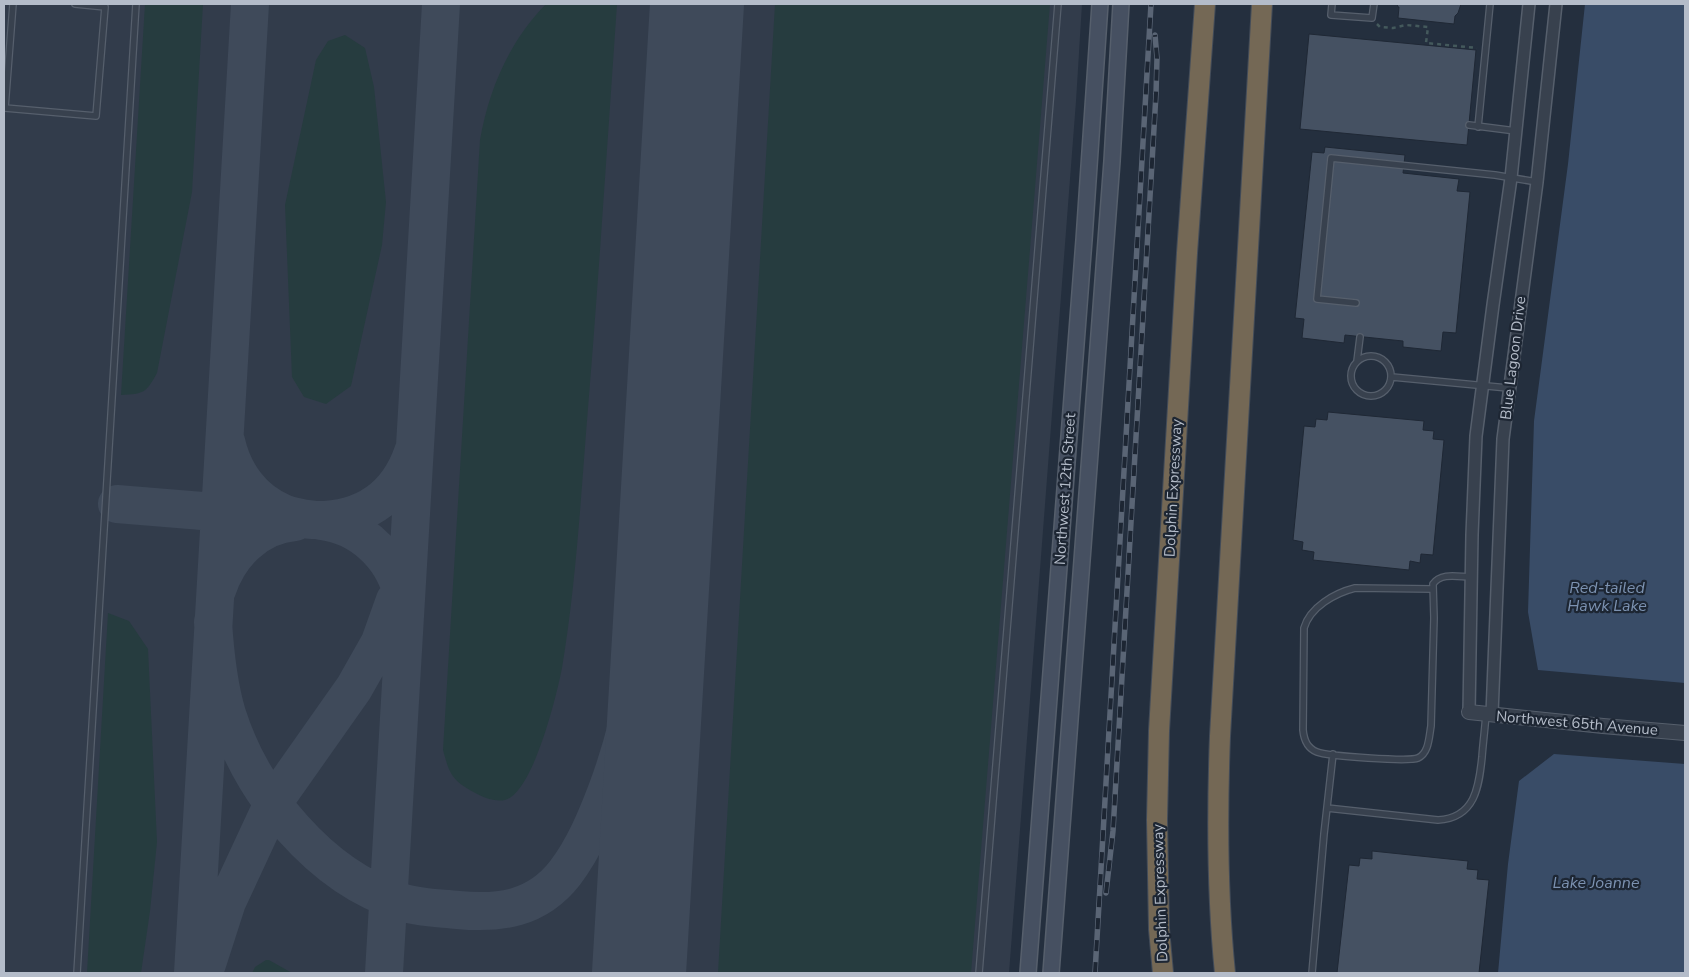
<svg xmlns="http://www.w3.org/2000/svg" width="1689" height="977" font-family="'Nunito Sans',sans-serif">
	<rect width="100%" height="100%" fill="#242f3e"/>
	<path fill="#323c4b" d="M 4,4 L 1082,4 L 1076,101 L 1009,973 L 4,973 Z"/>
	<path fill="#263c3f" d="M 145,4 L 203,4 L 192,192 L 157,373 C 146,393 144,394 121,395 Z
		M 546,4 L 617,4 C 607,147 598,290 586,433 C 580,511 575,590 562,668 C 556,698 536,779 511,797 C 497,807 474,793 462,785 C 449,776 447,764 443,750 L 480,140 C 489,89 509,42 546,4 Z
		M 775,4 L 1050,4 L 971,973 L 718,973 Z
		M 345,35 L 365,48 L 374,87 L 386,202 L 382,245 L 351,386 L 326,404 L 304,397 L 292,377 L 285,205 L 316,60 L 328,41 Z
		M 108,613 L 129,621 L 148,649 L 157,842 L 150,911 L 141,973 L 87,973 Z
		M 266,960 L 269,960 L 292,973 L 252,973 L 255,967 Z"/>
	<path fill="#394c67" d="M 1585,4 L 1685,4 L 1685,683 L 1538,670 L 1528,612 L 1534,421 L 1568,164 Z
		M 1554,754 L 1685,764 L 1685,973 L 1498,973 L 1508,864 L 1519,781 Z"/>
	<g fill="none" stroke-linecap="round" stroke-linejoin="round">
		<path stroke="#3f4a5a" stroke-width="38" d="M 693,4 L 695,34
			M 226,441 C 233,473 252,500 283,513 C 297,519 313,519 328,522 C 366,529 397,562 403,600
			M 117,504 L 313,520 C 361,521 397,499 413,452
			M 217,590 C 229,554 257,525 295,522
			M 213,622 C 215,653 218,684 227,714 C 252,793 320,877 401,902 C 419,908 439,908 458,910 C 500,914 537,909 565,873 C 584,848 596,819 607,790 C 637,710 648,625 657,541 C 663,491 668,441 674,391
			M 207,964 L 227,902 L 273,803 L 354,688 L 380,642 L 395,600
			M 193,973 L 250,4
			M 384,973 L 441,4"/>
		<path stroke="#3f4a5a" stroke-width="94" d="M 639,973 L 697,4"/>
	</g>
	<path fill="#455162" stroke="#1f2835" d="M 1397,4 L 1461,4 L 1458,13 L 1455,16 L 1454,24 L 1398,18 L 1399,7 L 1398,7 Z
		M 1309,34 L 1476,50 L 1467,145 L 1300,129 Z
		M 1325,147 L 1405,155 L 1403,173 L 1459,179 L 1457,191 L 1470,192 L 1456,333 L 1443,332 L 1441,351 L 1403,347 L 1403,341 L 1345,335 L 1344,343 L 1302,338 L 1304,319 L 1295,318 L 1312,152 L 1324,153 Z
		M 1328,412 L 1424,421 L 1423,430 L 1434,431 L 1433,439 L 1444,440 L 1433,555 L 1421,554 L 1420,563 L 1410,561 L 1409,570 L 1313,560 L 1314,552 L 1302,550 L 1303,542 L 1293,540 L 1304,426 L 1315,427 L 1316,419 L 1327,420 Z
		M 1372,851 L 1468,861 L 1467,869 L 1478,870 L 1477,879 L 1489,880 L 1479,973 L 1337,973 L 1349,865 L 1359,866 L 1360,858 L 1372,859 Z"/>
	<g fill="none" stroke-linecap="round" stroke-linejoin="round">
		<g stroke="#565f6c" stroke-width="8">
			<path id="service" d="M 13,4 L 5,108 L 96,116 L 105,7 L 75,4
				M 1332,4 L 1331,15 L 1372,18 L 1374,4
				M 1469,125 L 1516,131
				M 1478,127 L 1490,4
				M 1356,303 L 1317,299 L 1331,158 L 1495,175 L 1537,182
				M1351 376a20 20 0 1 1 40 0a20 20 0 1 1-40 0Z
				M 1357,361 L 1360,337
				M 1392,377 L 1508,388
				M 1432,589 L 1355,588 C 1335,593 1310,607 1304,628 L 1303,730 C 1304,740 1307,748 1317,752 C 1327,756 1409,762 1418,758 C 1429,753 1429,737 1431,726 L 1434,618 L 1433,584 C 1441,572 1459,577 1471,577
				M 1327,808 L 1438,820 C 1475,818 1479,787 1482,757 C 1483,743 1485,728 1486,714
				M 77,973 L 136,4
				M 979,973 L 1058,4
				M 1312,973 L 1324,834 L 1333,754"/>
		</g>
		<g stroke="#565f6c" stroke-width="14">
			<path id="minor" d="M 1469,712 L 1472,535 L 1476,436 L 1493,305 L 1511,178 L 1529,4
				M 1492,714 L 1503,439 L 1537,182 L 1556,4"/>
		</g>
		<g stroke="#565f6c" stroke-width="16">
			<path id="tertiary" d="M 1469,712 L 1603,726 L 1685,733"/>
		</g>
		<g stroke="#565f6c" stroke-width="18">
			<path id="secondary" d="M 1028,973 L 1084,240 L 1100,4
				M 1051,973 L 1112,161 L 1121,4"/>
		</g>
		<g stroke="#434c59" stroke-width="22">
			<path id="motorway" d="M 1163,973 L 1159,929 L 1157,820 L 1159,731 L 1187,253 L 1205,4
				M 1225,973 C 1217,894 1217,815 1220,736 L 1262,4"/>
		</g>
		<path stroke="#44595c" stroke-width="2.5" stroke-dasharray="4 4" stroke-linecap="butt" d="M 1377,24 L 1380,27 L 1393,28 L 1406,25 L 1428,27 L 1426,43 L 1477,48"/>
		<use href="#service" stroke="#38414e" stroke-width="5.5"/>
		<use href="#minor" stroke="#38414e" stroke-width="11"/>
		<use href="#tertiary" stroke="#38414e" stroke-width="14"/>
		<use href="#secondary" stroke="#465061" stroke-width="15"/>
		<use href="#motorway" stroke="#746855" stroke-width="20"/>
		<g stroke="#5a6575" stroke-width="5.5">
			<path id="rail" d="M 1106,893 L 1113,831 L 1156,94 L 1157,58 L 1155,35
				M 1095,973 L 1151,4"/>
		</g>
		<use href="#rail" stroke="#1d2633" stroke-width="4" stroke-dasharray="11" stroke-linecap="butt"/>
	</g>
	<g text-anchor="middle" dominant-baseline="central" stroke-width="4.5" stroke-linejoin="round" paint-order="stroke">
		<g font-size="15" fill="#b4bcc9" stroke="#1d2633">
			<text transform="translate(1513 358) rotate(-83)">Blue Lagoon Drive</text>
			<text transform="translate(1173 488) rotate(-87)">Dolphin Expressway</text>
			<text transform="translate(1065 489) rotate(-86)">Northwest 12th Street</text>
			<text transform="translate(1577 723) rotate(5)">Northwest 65th Avenue</text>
			<text transform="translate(1160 893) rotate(-92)">Dolphin Expressway</text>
		</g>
		<g font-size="16" font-style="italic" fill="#7c92b1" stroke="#1d2633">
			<text x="1607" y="588">Red-tailed<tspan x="1607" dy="18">Hawk Lake</tspan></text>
			<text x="1596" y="883">Lake Joanne</text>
		</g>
	</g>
	<rect width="1689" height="977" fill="none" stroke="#b4bcc9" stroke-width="10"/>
</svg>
